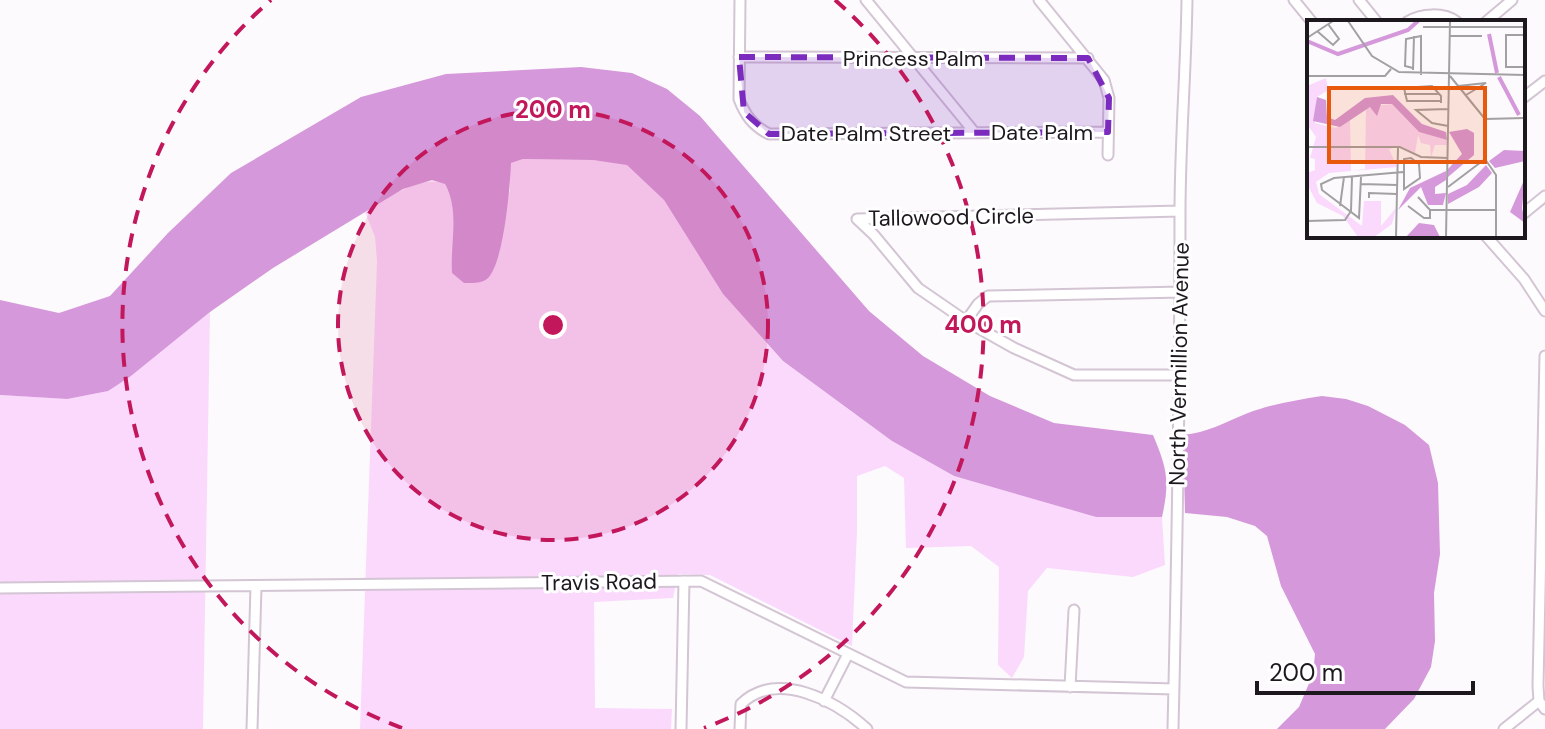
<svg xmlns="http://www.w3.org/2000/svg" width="1545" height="729" font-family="'DM Sans',sans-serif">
	<rect width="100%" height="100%" fill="#fdfafd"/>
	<path fill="#fad9fc" d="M 523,159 L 593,160 L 627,164 L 664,200 L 723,294 L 783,361 L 892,441 L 954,476 L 1096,517 L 1162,517 L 1165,565 L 1133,577 L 1047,568 L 1028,591 L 1024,657 L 1012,678 L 998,665 L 999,567 L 971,546 L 906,548 L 904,478 L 885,466 L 857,476 L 857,531 L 852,646 L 710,575 L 678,574 L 673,598 L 594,602 L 595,708 L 672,709 L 671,729 L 360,729 L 377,261 L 375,237 L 365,212 C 389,198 416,176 444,183 C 452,197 454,209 454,224 L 510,192 L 510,163 Z
		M 210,312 L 203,729 L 0,729 L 0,395 L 67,399 L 131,376 Z"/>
	<path fill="#d598da" d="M 581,67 L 632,73 L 667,89 L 700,116 L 869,311 L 923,356 L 990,396 L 1054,423 L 1153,435 C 1167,468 1170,481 1162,517 L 1096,517 L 954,476 L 892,441 L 783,361 L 723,294 L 664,200 L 627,165 L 593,160 L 523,159 L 511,163 C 510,187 504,259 489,277 C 483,284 473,283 464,283 L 452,273 C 450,242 460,212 445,184 L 432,180 L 403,189 L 273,268 L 210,312 L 131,376 L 108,391 L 67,399 L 0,395 L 0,300 L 59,313 L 110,296 L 168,233 L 231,173 L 361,97 L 446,74 Z
		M 1322,396 L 1346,399 L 1368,406 L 1405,425 L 1429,445 L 1438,483 L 1440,554 L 1434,593 L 1435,641 L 1431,667 L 1414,699 L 1385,729 L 1277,729 L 1299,707 L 1313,674 L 1315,654 L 1281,586 L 1267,536 L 1255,526 L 1227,517 L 1185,513 L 1183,435 C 1207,433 1225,422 1248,413 C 1272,404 1297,400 1322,396 Z"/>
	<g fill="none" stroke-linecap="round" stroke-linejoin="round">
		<g stroke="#d3c5d4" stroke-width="13">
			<path id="minor" d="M 740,0 L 739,99 C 745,115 753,126 769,134 L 1108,132
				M 866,0 L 975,133
				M 1039,0 L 1104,80 L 1109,98 L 1108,155
				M 1294,0 L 1312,22
				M 1359,0 L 1377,22
				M 1407,22 C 1421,13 1444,12 1457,22
				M 1486,22 L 1512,0
				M 739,57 L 1088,58
				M 1523,98 L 1545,81
				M 1523,214 L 1545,196
				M 1486,236 L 1524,279 L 1545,311
				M 966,321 L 978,304 L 988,296 L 1182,292
				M 1545,356 L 1538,686 L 1539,701 L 1545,709
				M 1178,375 L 1074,375 L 1014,348 L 966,321 L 918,288 L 874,235 L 857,219 L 1180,211
				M 0,588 L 701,581 L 906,682 L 1174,689
				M 1070,687 L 1074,610
				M 824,701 L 848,654
				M 252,729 L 256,586
				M 681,729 L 684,581
				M 740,729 L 741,704 C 777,669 836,701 867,729
				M 1173,729 C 1177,557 1180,385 1180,213 C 1180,142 1186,71 1187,0
				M 1504,729 L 1539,701"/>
		</g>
		<use href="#minor" stroke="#fff" stroke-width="9"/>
	</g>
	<path fill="#7b2cbf" fill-opacity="0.2" stroke="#7b2cbf" stroke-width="6" stroke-dasharray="16 10" stroke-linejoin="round" d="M 739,57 L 1088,58 L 1109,98 L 1108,132 L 769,134 L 744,112 Z"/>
	<circle cx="553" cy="325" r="215" fill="#c2185b" fill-opacity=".12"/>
	<g fill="none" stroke="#c2185b" stroke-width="4" stroke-dasharray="14 10">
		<circle cx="553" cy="325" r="215"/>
		<path d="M402 728A430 430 0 0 1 271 0M835 0A430 430 0 0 1 704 728"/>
	</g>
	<g text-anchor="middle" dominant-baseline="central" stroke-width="6" stroke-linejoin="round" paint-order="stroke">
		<g font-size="22" fill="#1d181d" stroke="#fff">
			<text x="913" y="58">Princess Palm</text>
			<text x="1042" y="132">Date Palm</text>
			<text x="866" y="133">Date Palm Street</text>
			<text transform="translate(951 217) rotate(-1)">Tallowood Circle</text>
			<text transform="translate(1179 364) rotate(-89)">North Vermillion Avenue</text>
			<text transform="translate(599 582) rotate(-1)">Travis Road</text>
		</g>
	</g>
	<g transform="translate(1307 20)">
		<rect width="218" height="218" fill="#fdfafd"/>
		<path d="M 19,58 L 21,70 L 10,77 L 8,103 L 29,108 L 43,99 L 44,151 L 58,149 L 59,89 L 66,86 L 85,84 L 112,112 L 140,120 L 140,125 L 128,125 L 124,137 L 123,125 L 114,123 L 111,115 L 108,133 L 94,126 L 82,129 L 90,147 L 22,153 L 9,162 L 12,174 L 55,206 L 57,181 L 74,181 L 74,206 L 89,188 L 85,204 L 67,217 L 51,217 L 36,196 L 10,183 L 0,164 L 0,153 L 8,150 L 8,139 L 3,138 L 9,117 L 0,104 L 0,66 Z" fill="#fad9fc"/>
		<path d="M 86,75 L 115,104 L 139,112 L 140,120 L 112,112 L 85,84 L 74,84 L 70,96 L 63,87 L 33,107 L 6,101 L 10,77 L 19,80 L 20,97 L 28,100 L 58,78 ZM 160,109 L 167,113 L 167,135 L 141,157 L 141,149 L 155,134 L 142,112 ZM 197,130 L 218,131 L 218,141 L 188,148 L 182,141 ZM 179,145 L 185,153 L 172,167 L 141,184 L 141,174 L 160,165 ZM 139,151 L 139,160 L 128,167 L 128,174 L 139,173 L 136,185 L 121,185 L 114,167 L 91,190 L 103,168 ZM 218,158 L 215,188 L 218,203 L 203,192 ZM 112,203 L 127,205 L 133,217 L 99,217 Z" fill="#d598da"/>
		<path fill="none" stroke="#d598da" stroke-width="4" d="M 182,14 L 190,53M 0,21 L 31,34 L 101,10 L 111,1M 192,57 L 212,95"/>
		<path fill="none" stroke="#a3a0a3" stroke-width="2" d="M 41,1 L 65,36 L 92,52 L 218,55M 116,7 L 218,7M 10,11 L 26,25 L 32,19 L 21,4M 218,15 L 199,15 L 199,47 L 218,47M 143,16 L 175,16M 0,18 L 26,1M 106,48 L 98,46 L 99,19 L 114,16 L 114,55M 106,50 L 107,16M 0,56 L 78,56 L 84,49M 143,56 L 178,99M 151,66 L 179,63 L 159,75M 97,74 L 132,74M 134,83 L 134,76 L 125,66 L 97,68 L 100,81 L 134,81M 178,99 L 178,139 L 189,155 L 189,217M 178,99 L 218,98M 141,106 L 125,103 L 109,90 L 141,89M 0,127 L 93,127 L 114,137 L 141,138M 104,138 L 112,144 L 113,158 L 97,169 L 97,139 ZM 54,157 L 52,198 L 15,170 L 14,164 L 27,158 L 96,152M 54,164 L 90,165M 141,167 L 178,139M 111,177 L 123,190 L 189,190M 62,178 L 62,173 L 90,174M 33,186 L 37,157M 101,186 L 117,198 L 123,198 L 123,190M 0,201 L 38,200 L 44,191 L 45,157M 89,217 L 91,127M 139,217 L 143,1"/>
		<path fill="#e8590c" fill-opacity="0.15" stroke="#e8590c" stroke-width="4" d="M 22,68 L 178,68 L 178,142 L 22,142 Z"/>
		<rect width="218" height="218" fill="none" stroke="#1d181d" stroke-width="4"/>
	</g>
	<circle cx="553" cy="325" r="12" fill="#c2185b" stroke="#fff" stroke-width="4"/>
	<g font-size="24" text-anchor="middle" font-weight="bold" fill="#c2185b" stroke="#fff" stroke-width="6" stroke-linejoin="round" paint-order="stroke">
		<text x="553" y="118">200 m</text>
		<text x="983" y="333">400 m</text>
	</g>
	<path d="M1257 681v12h216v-12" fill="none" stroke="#1d181d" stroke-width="4"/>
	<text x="1269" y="681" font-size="24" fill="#1d181d" stroke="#ffffff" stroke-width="6" paint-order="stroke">200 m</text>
</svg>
